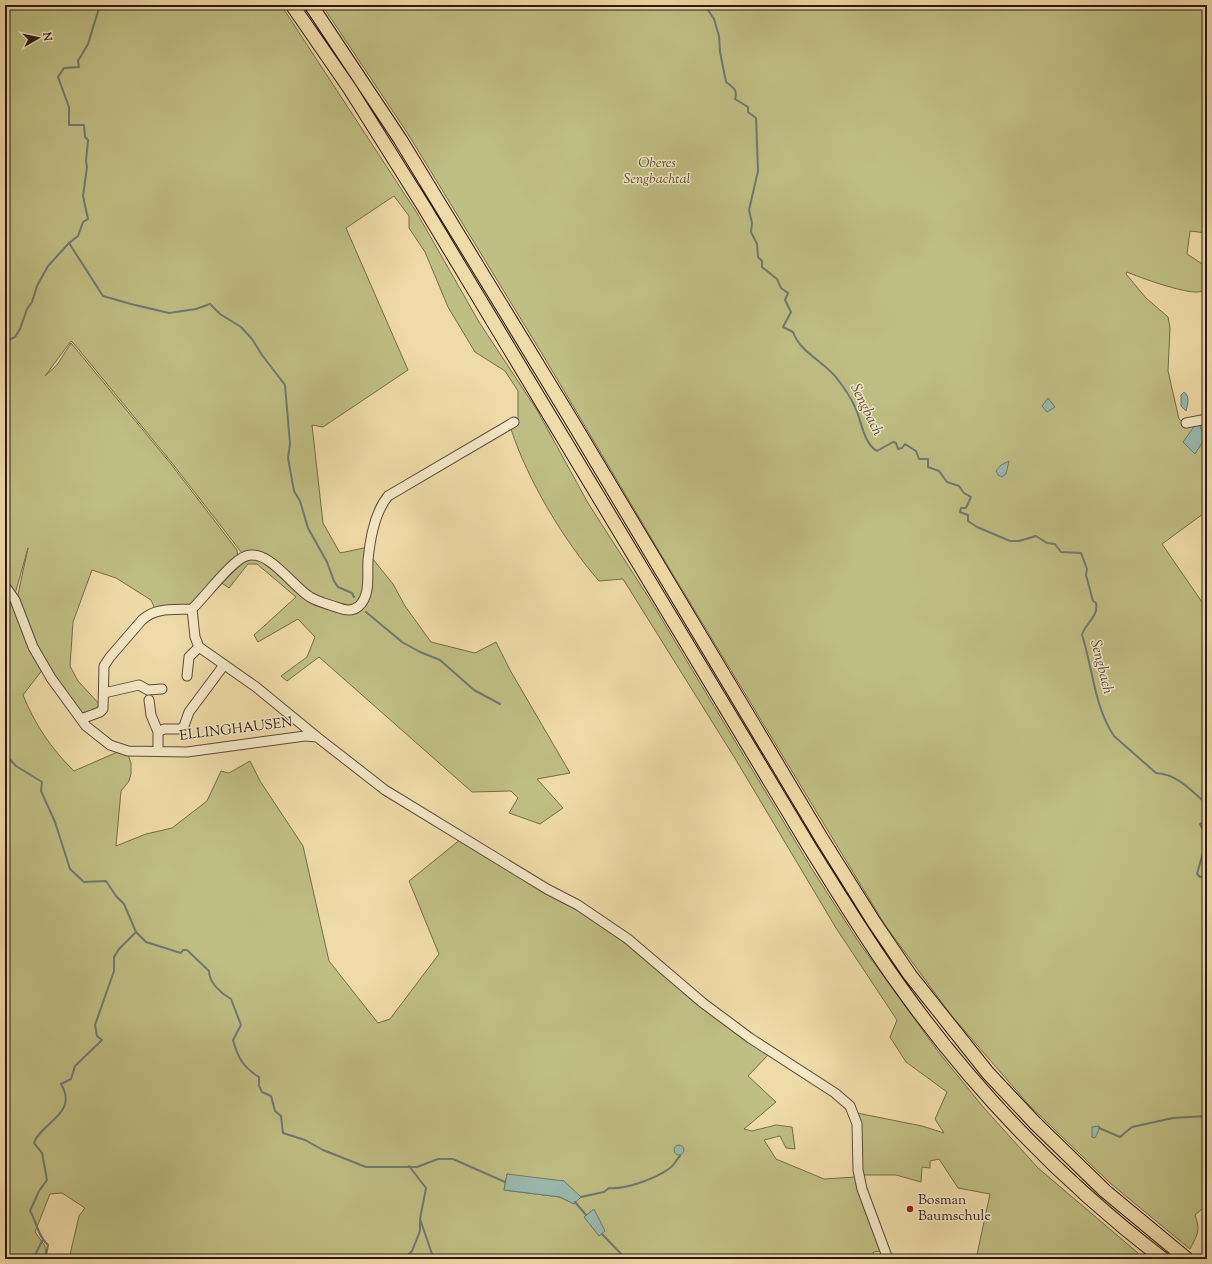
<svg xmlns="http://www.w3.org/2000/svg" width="1212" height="1264" font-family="'Sorts Mill Goudy',serif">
	<rect width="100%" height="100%" fill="#efdba9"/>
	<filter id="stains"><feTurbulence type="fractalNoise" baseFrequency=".005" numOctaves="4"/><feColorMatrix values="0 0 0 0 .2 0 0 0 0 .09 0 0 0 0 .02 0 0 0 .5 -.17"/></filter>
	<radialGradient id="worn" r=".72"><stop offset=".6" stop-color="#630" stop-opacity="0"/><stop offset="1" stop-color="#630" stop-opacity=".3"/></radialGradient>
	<path fill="#bfbe84" stroke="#756c4b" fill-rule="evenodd" d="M 5,5 L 281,5 L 417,213 L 479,322 L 537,410 L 588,503 L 649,598 L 812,869 L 858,941 L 940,1054 L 984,1108 L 1038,1168 L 1145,1259 L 976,1259 L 990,1194 L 958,1188 L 939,1159 L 930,1161 L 930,1168 L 922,1167 L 921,1182 L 896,1175 L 862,1175 L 857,1113 L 922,1126 L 944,1133 L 935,1119 L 947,1092 L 906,1062 L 890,1037 L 897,1020 L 836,928 L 736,760 L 623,579 L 599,581 C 564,541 527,479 511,429 L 518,421 L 518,391 L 505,371 L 475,352 L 448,307 L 425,252 L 409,228 L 409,216 L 394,196 L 346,228 L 408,370 L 323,427 L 312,425 L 323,523 L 340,553 L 364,548 L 393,584 L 405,606 L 431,642 L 475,653 L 496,642 L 510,670 L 570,773 L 537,779 L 563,808 L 540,824 L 509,813 L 518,798 L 511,791 L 472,792 L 319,657 L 287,681 L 281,676 L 307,657 L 315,637 L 298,619 L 258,642 L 254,635 L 296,597 L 257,564 L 248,564 L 229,588 L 220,582 L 245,557 L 172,463 L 75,345 L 71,341 L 45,376 L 57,365 L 71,343 L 171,464 L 237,550 L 238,559 L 193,605 L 155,609 L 151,600 L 116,578 L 92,570 L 73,622 L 70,666 L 78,681 L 102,707 L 99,712 L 80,715 L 45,666 L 17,599 L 28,548 L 13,601 L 43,669 L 23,695 C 34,723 52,750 74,771 L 122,750 L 127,752 L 131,763 L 131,774 L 129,781 L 121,791 L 116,846 L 146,834 L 172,828 L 207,801 L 221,771 L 229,773 L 250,761 L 260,781 L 303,846 L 329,961 L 378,1023 L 390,1019 L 439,954 L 409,881 L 461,839 L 584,913 L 633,949 L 695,1003 L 769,1054 L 748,1076 L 776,1102 L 744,1129 L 752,1131 L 776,1125 L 792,1127 L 795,1149 L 786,1148 L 780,1136 L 764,1140 L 776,1159 L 824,1179 L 856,1177 L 865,1210 L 882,1251 L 873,1252 L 874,1259 L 69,1259 L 79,1216 L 85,1208 L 62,1193 L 50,1194 L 35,1232 L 45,1246 L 46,1259 L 5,1259 ZM 507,1174 L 581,1197 L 574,1204 L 560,1197 L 504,1190 Z
		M 322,5 L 1207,5 L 1207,233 L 1190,231 L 1187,254 L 1207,267 L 1207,289 C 1204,290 1201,292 1198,292 C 1183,293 1141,278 1127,272 L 1126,274 L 1146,298 L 1168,317 L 1170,328 L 1168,371 L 1179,419 L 1183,422 L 1207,420 L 1207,511 L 1162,544 L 1204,605 L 1207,603 L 1207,1208 L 1202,1209 L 1195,1215 C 1201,1231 1197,1235 1190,1249 L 1110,1183 L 1028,1104 L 951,1015 L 885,925 L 669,568 L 544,357 L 408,134 Z"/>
	<path fill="#9abaae" stroke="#6e7a70" d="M 1184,392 C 1190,396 1188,404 1186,411 L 1181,406 L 1181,395 Z
		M 1048,398 L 1055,407 L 1047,412 L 1042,406 Z
		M 1196,424 L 1199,424 L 1205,438 L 1195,454 L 1183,442 Z
		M 1009,461 L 1006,474 L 1002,477 L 998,475 L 996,471 L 1001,465 Z
		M 1099,1126 L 1100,1128 L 1095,1138 L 1092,1137 L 1092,1127 Z
		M674 1150a5 5 0 1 1 10 0a5 5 0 1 1-10 0Z
		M 507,1174 L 564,1181 L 581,1197 L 574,1204 L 560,1197 L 504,1190 Z
		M 594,1209 L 605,1231 L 599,1236 L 584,1217 Z"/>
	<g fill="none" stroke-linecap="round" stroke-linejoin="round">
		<path stroke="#6e7a70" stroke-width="2" d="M 707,5 L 708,10 L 714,19 L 719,36 L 720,52 L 726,82 C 733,87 738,90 735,99 L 748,107 L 748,112 L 756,118 L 758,171 L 749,210 L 752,223 L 751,232 L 757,244 L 758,257 L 762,261 L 762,267 L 777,279 L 781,288 L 788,293 L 785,300 L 791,312 L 783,327 L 793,332 C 801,354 826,362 839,381 C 845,389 851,398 855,407 C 862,421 863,443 877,451 L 893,442 L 896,443 L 898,449 L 902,448 L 905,444 L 916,451 L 919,459 L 928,459 L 928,467 L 939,471 L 947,482 L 959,486 L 964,493 L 971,497 L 966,508 L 961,508 L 960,512 L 968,515 L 968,521 L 977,527 L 1010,541 L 1019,541 L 1036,536 L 1047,543 L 1055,544 L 1061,552 L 1081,553 L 1087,569 L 1086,575 L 1093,601 L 1096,603 C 1099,617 1085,623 1082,635 C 1093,669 1094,706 1114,736 L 1156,773 C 1178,774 1191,791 1207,804
			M 1170,8 L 1176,5
			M 69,243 L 103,296 L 131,304 L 169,313 L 196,309 L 210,304 L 220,314 L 241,327 L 252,339 L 262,355 L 285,385 L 290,444 L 288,458 L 294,491 L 300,501 L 308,528 L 327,562 L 334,581 L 338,587 L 352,593 L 354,597
			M 5,342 L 15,337 L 20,329 L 27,309 L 32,302 L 37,286 L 48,266 L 69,243 L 78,236 L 83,222 L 88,219 L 83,196 L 87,167 L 86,161 L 88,140 L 85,137 L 84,125 L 69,125 L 69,107 L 58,77 L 64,68 L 79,67 L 78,61 L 88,44 L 100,5
			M 5,517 L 7,524 L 5,537
			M 366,612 L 402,642 L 420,652 L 440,660 L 474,690 L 500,704
			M 5,754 L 16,766 L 42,782 L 41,791 L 55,822 L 70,869 L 84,882 L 106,881 L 116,896 L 124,904 L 136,932 L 146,942 L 181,953 L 183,950 L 187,950 L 209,971 C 209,983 222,994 231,999 L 241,1025 L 233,1040 C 238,1058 243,1067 259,1077 L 259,1086 L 262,1092 L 271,1096 L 275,1111 L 281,1116 L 283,1133 L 305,1140 L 323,1150 L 366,1167 L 417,1167 L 438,1159 L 453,1159 L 505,1182
			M 1207,820 L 1200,824 L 1207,838 L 1197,874 L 1200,877 L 1207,876
			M 1099,1128 L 1120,1137 L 1132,1127 L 1173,1118 L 1207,1116
			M 409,1166 L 426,1188 L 420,1219 L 432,1254 L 437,1259
			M 581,1197 L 604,1192 L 609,1188 C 625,1190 657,1178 670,1168 C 674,1165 677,1159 680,1156
			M 575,1202 L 586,1215
			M 602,1234 L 626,1259
			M 46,1255 L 48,1245 C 38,1237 37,1222 30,1211 L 39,1191 L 47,1180 L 42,1153 L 34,1143 C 41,1122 79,1114 61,1084 L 71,1079 L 75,1066 L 102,1040 L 97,1036 L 95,1025 L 114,971 L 114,957 L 119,949 L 136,932
			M 33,1259 L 42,1241
			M 404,1259 L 412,1251 L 420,1231 L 420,1221"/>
		<g stroke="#5c4a38" stroke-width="11">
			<path id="minor" d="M 1186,423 L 1207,419
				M 5,586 L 15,600 L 33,647 L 51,678 L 86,726 L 110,745 L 128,751 L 187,752 L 305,736 L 317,737 L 385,790 L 547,889 L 578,905 L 628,939 L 703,1003 L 750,1038 L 835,1093 L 850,1106 L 857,1124 L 858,1170 L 862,1189 L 888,1259
				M 192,609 L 195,637 L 199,647 L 256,687 L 317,737
				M 187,676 L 189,657 L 199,647
				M 104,693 L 139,685 L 148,690 L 162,689
				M 149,700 L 151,715 L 158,732 L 158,751
				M 81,719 L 100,712 L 103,709 L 104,666 L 110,657 L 142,620 C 155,607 175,610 192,609 C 205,597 231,561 246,556 C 268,548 293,587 310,597 C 318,602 328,604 336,607 C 344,610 352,612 359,606 C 371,595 367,574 368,560 C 370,539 375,512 388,496 L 514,422
				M 158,732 L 164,729 L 181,729 L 184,726 L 189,712 L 224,665"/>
		</g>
		<g stroke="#2b1a12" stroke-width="15">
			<path id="highway" d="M 292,5 L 350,89 L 424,207 L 810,848 C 839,894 867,941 899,985 C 972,1088 1063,1182 1163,1259
				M 311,5 L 400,139 L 569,416 L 822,839 L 874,922 L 910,975 L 988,1073 L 1035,1123 L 1105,1191 L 1187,1259"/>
		</g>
		<use href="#minor" stroke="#f5e8c7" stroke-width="9"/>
		<use href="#highway" stroke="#efdba9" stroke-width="13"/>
	</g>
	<circle fill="#8f2418" stroke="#f5e8c7" stroke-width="1.5" cx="910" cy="1209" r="4"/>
	<g text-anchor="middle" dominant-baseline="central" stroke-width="3" stroke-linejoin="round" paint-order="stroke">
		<g font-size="14" font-style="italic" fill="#574b34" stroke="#f5e8c7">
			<text x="657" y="164">Oberes<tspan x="657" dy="16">Sengbachtal</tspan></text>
		</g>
		<g font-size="14" fill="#2b1a12" stroke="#f5e8c7">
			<text transform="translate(236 730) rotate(-7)">ELLINGHAUSEN</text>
		</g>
		<g font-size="14" fill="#2b1a12" stroke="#f5e8c7" text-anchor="start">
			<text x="918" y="1201">Bosman<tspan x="918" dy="16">Baumschule</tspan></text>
		</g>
		<g font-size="15" font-style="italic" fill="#4c4a41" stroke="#f5e8c7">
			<text transform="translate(866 410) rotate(64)">Sengbach</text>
			<text transform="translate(1101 667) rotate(76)">Sengbach</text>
		</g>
	</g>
	<rect width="1212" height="1264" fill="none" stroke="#efdba9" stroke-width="20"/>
	<rect x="6" y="6" width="1200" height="1252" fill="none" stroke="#2b1a12" stroke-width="2"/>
	<rect x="10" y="10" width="1192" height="1244" fill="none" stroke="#2b1a12"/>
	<g transform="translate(38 38) rotate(81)" stroke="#f5e8c7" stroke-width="3" paint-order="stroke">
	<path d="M0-3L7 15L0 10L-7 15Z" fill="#2b1a12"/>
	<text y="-6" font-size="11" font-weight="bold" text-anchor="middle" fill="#2b1a12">N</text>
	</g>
	<rect width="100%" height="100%" filter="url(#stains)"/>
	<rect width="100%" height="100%" fill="url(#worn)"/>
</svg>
